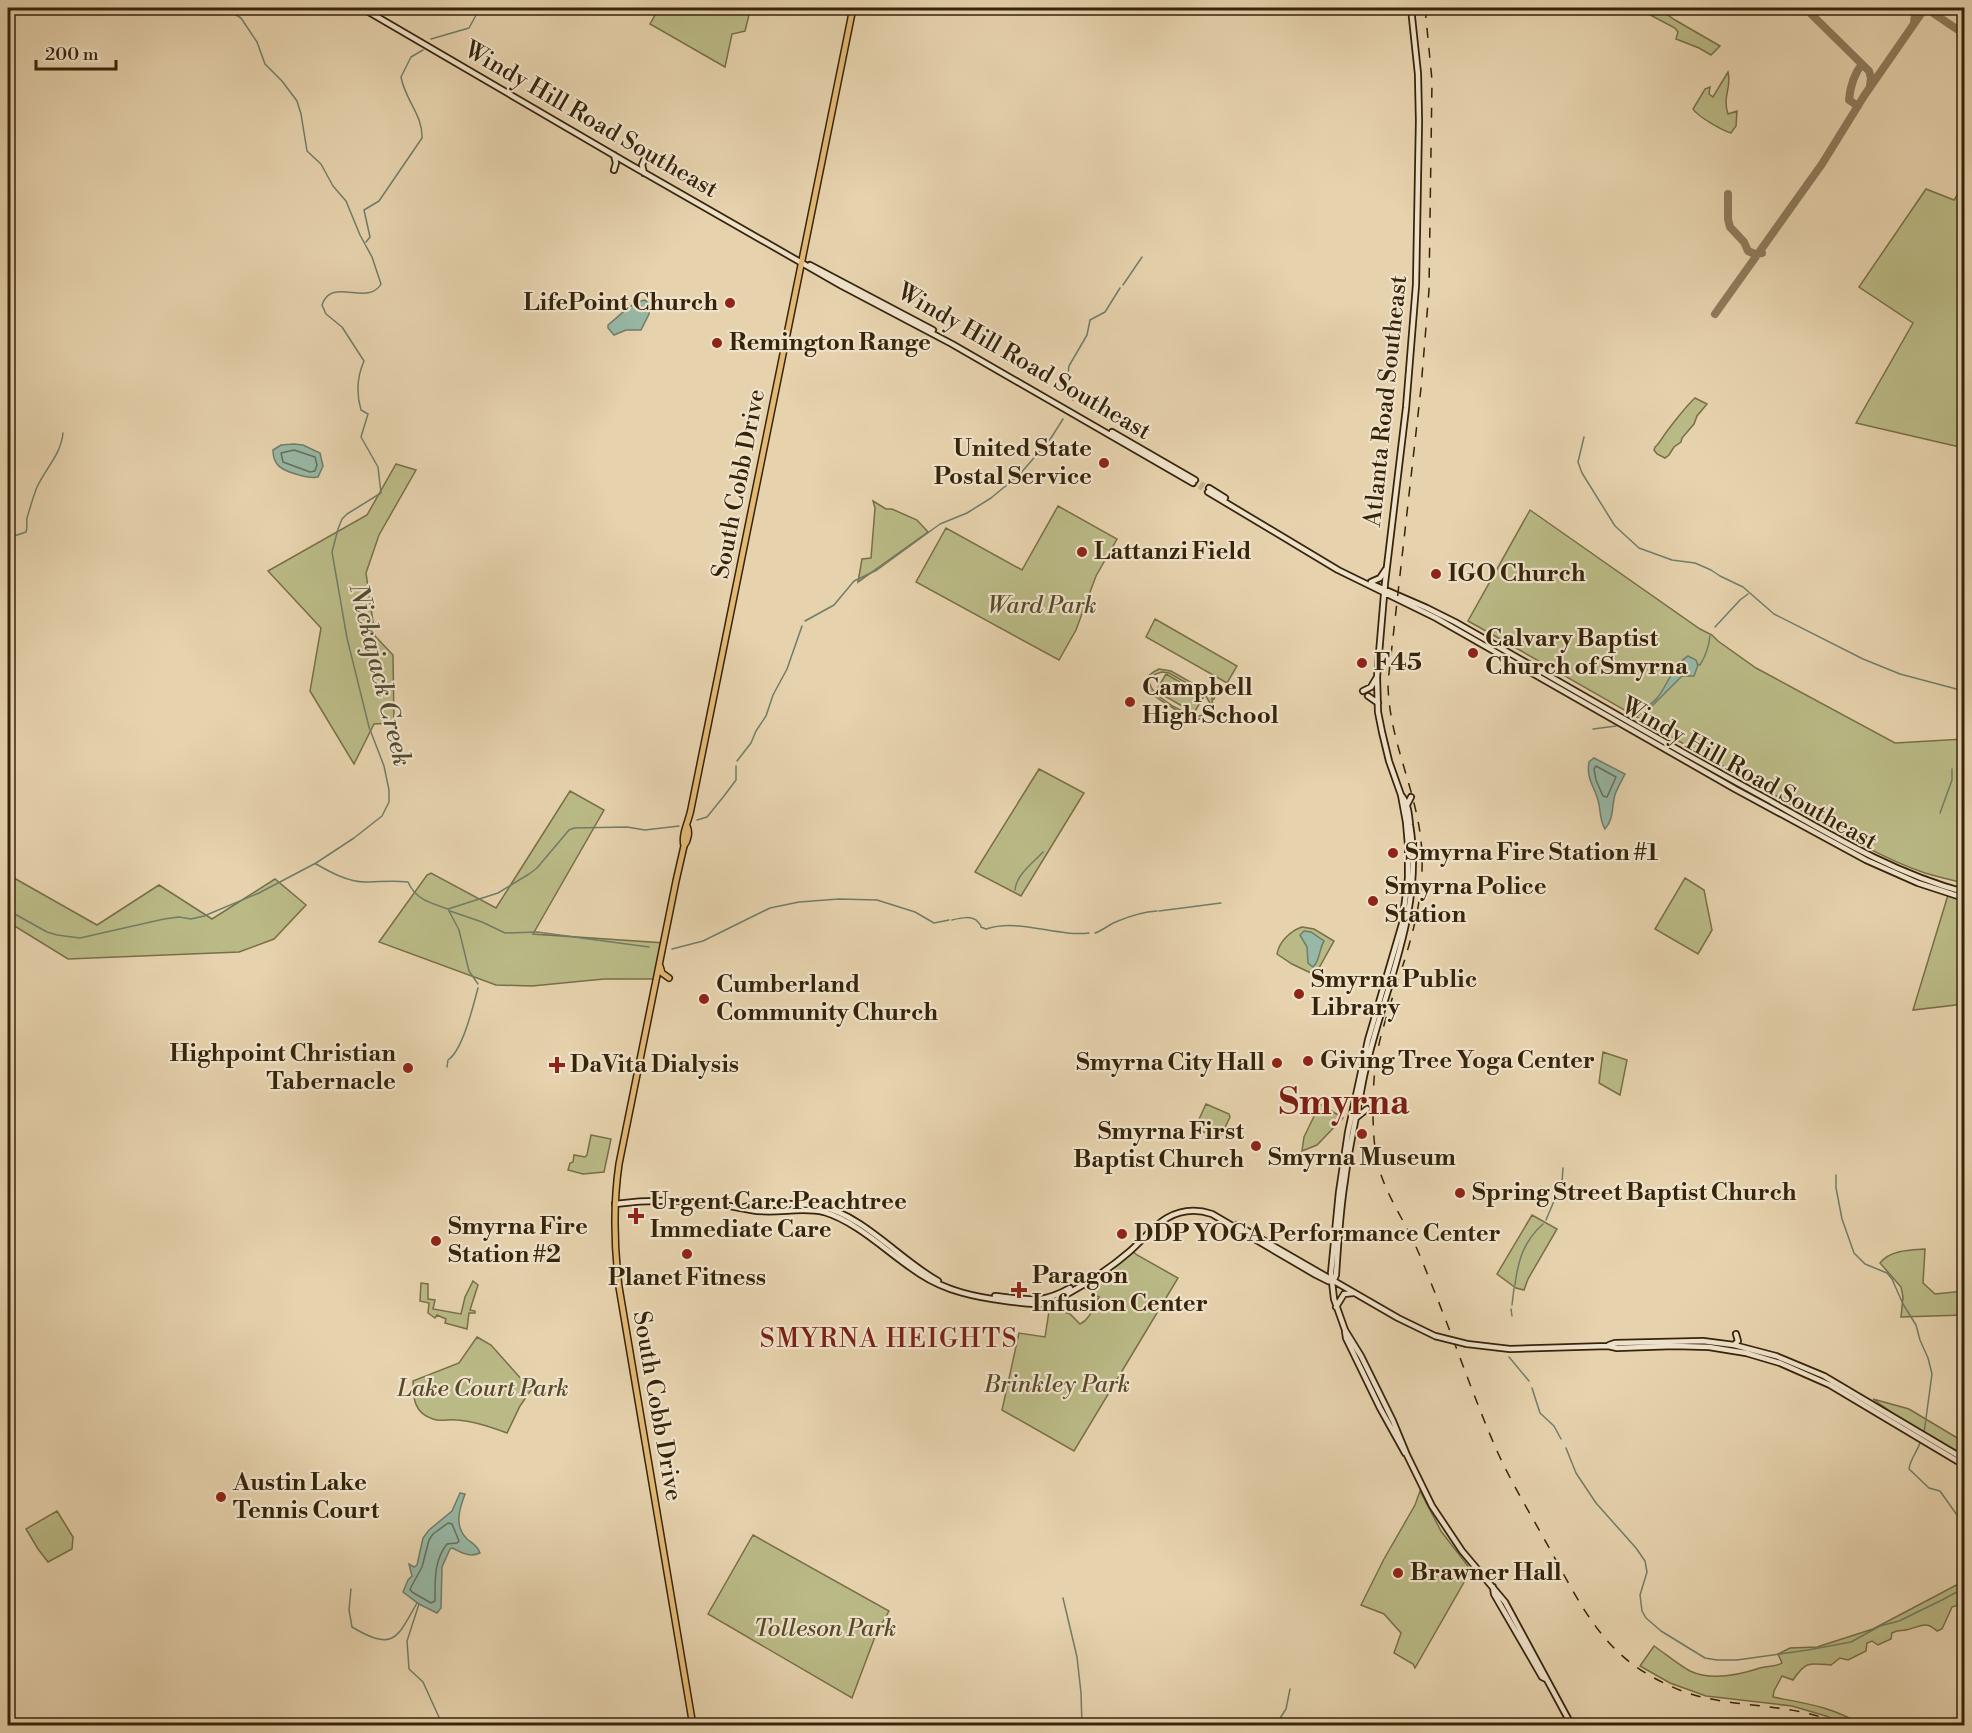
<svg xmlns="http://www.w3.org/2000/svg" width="1972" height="1733" font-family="'Libre Bodoni',serif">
	<rect width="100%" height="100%" fill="#e6d2ad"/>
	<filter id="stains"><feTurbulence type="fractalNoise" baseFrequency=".00333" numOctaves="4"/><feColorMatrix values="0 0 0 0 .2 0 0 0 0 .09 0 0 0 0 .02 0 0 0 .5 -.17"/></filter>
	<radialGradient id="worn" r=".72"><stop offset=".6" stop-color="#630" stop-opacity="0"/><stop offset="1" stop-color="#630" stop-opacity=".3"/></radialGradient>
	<path fill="#baba86" stroke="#786f48" stroke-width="1.5" fill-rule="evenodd" d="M 659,8 L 748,8 L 749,15 L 745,31 L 732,34 L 725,67 L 650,24 Z
		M 1637,8 L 1658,8 L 1675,20 L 1720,46 L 1711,55 L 1699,48 L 1676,39 L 1678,32 L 1675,28 Z
		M 1728,72 C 1732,88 1722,96 1728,114 L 1737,111 L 1736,126 L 1731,133 C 1723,131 1697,116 1693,109 L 1705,89 L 1710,87 L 1709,94 L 1713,97 Z
		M 1964,185 L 1964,448 L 1856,423 L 1913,323 L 1859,287 L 1926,189 L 1954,200 Z
		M 1695,398 L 1707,404 L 1697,416 L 1694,424 L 1682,438 L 1681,442 L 1674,447 L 1669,455 L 1665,458 L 1657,454 L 1654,450 L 1655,447 C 1658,445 1659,442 1661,440 C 1667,430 1688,404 1695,398 Z
		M 396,464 L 416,470 L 379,535 L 366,573 L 375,636 L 393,655 L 394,723 L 374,724 L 354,764 L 310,691 L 321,628 L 268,571 L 367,515 Z
		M 873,501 L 886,509 L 892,509 L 917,520 L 928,532 L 858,582 L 862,559 L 871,558 L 875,508 Z
		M 1058,506 L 1117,539 L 1096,576 L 1076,630 L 1059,660 L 916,582 L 946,528 L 1022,570 Z
		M 1530,510 L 1700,629 L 1712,635 L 1718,641 L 1756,668 L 1895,743 L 1964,739 L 1964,883 C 1951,880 1938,877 1925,873 C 1872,855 1817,819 1768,791 C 1667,736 1569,677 1468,621 Z
		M 1155,619 L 1237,666 L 1227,683 L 1146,637 Z
		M 1159,669 L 1171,671 L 1215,696 L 1214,699 L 1212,698 C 1214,709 1208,721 1194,719 C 1187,718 1180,712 1173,708 C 1159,700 1129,683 1159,669 ZM 1162,672 L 1169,673 L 1204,693 L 1210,703 C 1209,709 1207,715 1199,716 C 1188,718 1123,682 1162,672 Z
		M 1166,674 L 1204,696 L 1194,713 L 1156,691 Z
		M 1039,769 L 1084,793 L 1021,896 L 975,872 Z
		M 570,791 L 604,810 L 533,934 L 665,943 L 659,979 L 604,979 L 532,986 L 496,985 L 379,942 L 427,875 L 431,873 L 496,908 Z
		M 14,878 L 97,925 L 159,885 L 212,919 L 275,879 L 306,905 L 274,939 L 239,952 L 68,959 L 8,922 L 8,884 Z
		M 1685,878 L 1704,890 L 1712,930 L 1698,954 L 1655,929 Z
		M 1948,895 L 1964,899 L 1964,1004 L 1913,1010 Z
		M 1302,927 L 1314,929 L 1334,941 L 1315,975 L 1292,964 L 1277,954 C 1279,942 1290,931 1302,927 Z
		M 1603,1052 L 1627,1060 L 1620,1095 L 1599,1083 Z
		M 1206,1104 L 1229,1114 L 1230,1117 L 1222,1134 L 1218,1136 L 1196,1130 L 1195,1128 Z
		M 1320,1104 L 1343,1118 L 1317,1145 L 1302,1151 L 1304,1137 Z
		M 591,1135 L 611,1139 L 604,1172 L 583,1174 L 568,1170 L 570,1163 L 573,1162 L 574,1155 L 585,1157 L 587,1155 Z
		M 1532,1215 L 1557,1229 L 1528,1279 L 1524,1290 L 1516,1288 L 1497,1274 Z
		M 1130,1249 L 1137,1255 L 1178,1278 L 1074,1451 L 1002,1410 L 1019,1333 L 1045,1337 L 1049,1311 L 1055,1309 L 1070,1314 L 1080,1324 C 1091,1319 1093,1306 1099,1297 L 1084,1288 L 1082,1284 Z
		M 1925,1249 L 1923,1283 L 1935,1294 L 1964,1291 L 1964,1315 L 1901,1317 L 1903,1297 L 1901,1287 L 1880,1263 C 1890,1250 1910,1250 1925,1249 Z
		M 473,1281 L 478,1285 L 470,1310 L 475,1311 L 475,1313 L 469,1313 L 467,1329 L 445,1323 L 446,1319 L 437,1315 L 435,1318 L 428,1313 L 429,1303 L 420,1301 L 421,1283 L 428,1284 L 428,1299 L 435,1300 L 433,1309 L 461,1314 L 465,1297 Z
		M 477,1337 L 491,1345 L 531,1390 L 520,1406 L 507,1433 C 491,1427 474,1421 457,1420 C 449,1419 440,1422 433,1419 C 414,1413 413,1398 413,1381 L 459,1363 Z
		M 1873,1399 L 1909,1409 L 1964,1442 L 1964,1457 L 1898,1417 Z
		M 1420,1491 L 1441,1531 L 1471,1570 L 1415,1668 L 1413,1664 L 1394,1653 L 1401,1633 L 1384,1614 L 1361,1605 L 1384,1559 L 1415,1505 Z
		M 57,1511 L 73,1537 L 72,1549 L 48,1562 L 38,1549 L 26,1529 Z
		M 753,1535 L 889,1611 L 876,1634 L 852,1698 L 708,1614 Z
		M 1964,1581 L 1964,1603 L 1952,1607 L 1942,1629 L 1937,1631 C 1925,1619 1919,1628 1906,1630 C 1900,1631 1897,1630 1892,1633 L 1891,1639 L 1878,1645 L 1872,1641 L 1867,1643 L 1866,1651 L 1848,1660 L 1840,1658 L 1831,1665 C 1809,1663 1806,1661 1793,1680 L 1782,1676 L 1774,1691 L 1773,1697 C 1803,1703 1835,1707 1861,1725 L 1847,1725 L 1826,1716 L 1792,1706 L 1706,1696 L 1670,1683 L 1640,1666 L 1654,1646 C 1666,1654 1677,1664 1690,1671 C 1711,1681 1739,1675 1760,1668 C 1767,1666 1776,1667 1782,1663 L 1778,1654 L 1790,1648 L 1817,1647 L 1873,1629 Z"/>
	<path fill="#97b8a6" stroke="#707d68" stroke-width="1.5" d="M 645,300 L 650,305 L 649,314 L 641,330 L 626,330 L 614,335 L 608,328 L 608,325 C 620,316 631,302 645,300 Z
		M 294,444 L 303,445 L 320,453 L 323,466 L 318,477 C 310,479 282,472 277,464 C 274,460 273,455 273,450 L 281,445 Z
		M 1688,656 L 1696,660 L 1698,665 L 1694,676 L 1682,676 L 1645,713 L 1643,711 C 1647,706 1653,703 1657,698 C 1668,685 1672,666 1688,656 Z
		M 1594,758 L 1625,774 C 1622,780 1619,785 1616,792 C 1611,804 1615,818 1605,829 C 1599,819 1601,810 1598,800 C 1594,786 1586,778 1589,762 Z
		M 1304,931 L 1311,932 L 1324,941 C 1319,949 1320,961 1313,967 L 1308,963 L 1307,947 L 1300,935 Z
		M 460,1493 L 465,1494 C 459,1510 454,1526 467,1539 C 473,1544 477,1545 480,1553 C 469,1558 461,1552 452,1548 L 450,1549 L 442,1567 L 441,1608 L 437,1613 L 419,1604 L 403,1592 L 408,1580 L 412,1576 L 409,1564 L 414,1567 L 417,1565 L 423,1538 L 429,1530 L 452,1511 Z"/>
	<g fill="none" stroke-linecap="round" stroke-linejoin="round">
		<path stroke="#666e58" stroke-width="1.5" d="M 294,450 L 315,457 L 317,465 L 315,471 L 310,472 L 283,462 L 281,453 Z
			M 1596,766 L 1616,777 L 1607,797 L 1603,796 L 1596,780 L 1594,769 Z
			M 448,1523 L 452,1524 L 459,1541 L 457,1543 L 447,1544 C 434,1560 435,1580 435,1601 L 431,1603 L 412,1592 L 410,1589 L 422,1567 L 429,1540 L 433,1534 Z"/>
		<path stroke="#707d68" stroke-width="1.5" d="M 431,39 L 469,28 L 475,17 L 478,8
			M 366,242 L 370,237 L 364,210 L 379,201 L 422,138 C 423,115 405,100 401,77 L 411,57 L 423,50
			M 1123,285 L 1142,257
			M 1073,400 L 1067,382 L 1069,366 L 1087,335 L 1090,320 L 1105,312 L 1120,288
			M 1584,437 L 1578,462 L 1582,473 L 1615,526 L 1639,548 L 1672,560 L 1695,563 L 1711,570 L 1720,576 L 1743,587 L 1774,614 L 1863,659 L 1900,674 L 1964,691
			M 8,541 L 8,538 L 26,532 C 28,526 26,523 27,518 C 30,508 33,497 37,487 C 46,468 61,454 63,433
			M 805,621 L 834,605 L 854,581 L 877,570 L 940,524 L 967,513 L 991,498 L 1020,474 L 1051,438 L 1063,419
			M 1715,627 L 1740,600 L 1748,594
			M 1697,664 L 1700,665 C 1705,657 1709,645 1710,636
			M 1633,715 L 1638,715 L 1643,711
			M 1593,729 L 1616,726
			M 737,761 L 751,743 L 756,731 L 766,716 L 773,695 L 787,669 L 802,626
			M 1940,813 L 1952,780 L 1952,769
			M 697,820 L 707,817 L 724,796 L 736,780 L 736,766
			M 316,864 C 330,872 348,882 365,882 C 379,882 393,880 408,882 C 416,900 431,903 448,909 L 459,930 L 469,971 L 478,984
			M 1015,890 C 1016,875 1033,863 1043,852
			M 8,908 L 13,913 L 47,932 L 57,935 L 80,938 L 164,919 L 179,917 L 191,919 L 204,916 L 259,893 L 316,863 L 354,838 L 382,816 L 389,802 L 389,790 L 384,766 L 369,727 L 347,638 L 332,552 L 338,529 L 342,519 L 347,514 L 381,493 L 378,467 L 361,437 L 368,414 L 361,410 C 356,393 357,377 364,361 L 342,327 L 326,314 L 322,305 C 331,276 368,307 381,284 L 372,257 L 360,235 L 346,201 L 333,186 L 321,164 L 307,151 L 301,114 L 297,101 L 282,81 L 265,64 L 257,42 L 241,18 L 228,10 L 229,8
			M 448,909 L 498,893 L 529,874 L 537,868 L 569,830 L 574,828 L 627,827 L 645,830 L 679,826
			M 450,911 L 482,922 L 505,933 L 537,932 L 649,947
			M 1159,911 L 1221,903
			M 952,920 C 960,918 972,915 978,922 C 985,930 976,925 986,929 C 1019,918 1056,937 1089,933
			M 1095,933 C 1104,930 1109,924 1118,921 C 1130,916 1143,912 1157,911
			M 672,949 L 703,941 L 770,908 L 799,902 L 839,899 L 877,900 L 915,912 L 934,923 L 949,920
			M 447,1067 L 448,1060 C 463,1050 473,1006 478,988
			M 1836,1175 L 1836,1188 L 1842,1219 L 1854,1253 L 1865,1264 L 1887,1273 L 1892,1279 L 1903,1304 L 1916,1325 L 1920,1340 L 1928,1358 L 1932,1374 L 1924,1433
			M 1546,1220 L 1562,1182 L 1563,1168
			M 1515,1285 C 1518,1260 1524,1241 1543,1224
			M 1512,1305 L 1514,1288
			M 1511,1309 L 1512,1316
			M 1509,1357 L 1529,1381
			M 1532,1388 L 1540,1413 L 1554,1426 L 1561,1439
			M 1921,1440 C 1918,1451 1910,1459 1909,1469 L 1929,1488 L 1940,1491 L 1964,1525
			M 1566,1448 L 1576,1473 L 1596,1503 L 1636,1548 L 1645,1561 L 1647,1572 L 1640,1595 L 1642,1611 L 1646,1618 L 1661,1631 L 1705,1658 L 1717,1660 L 1737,1660 L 1808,1650 L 1851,1642 L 1880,1626 L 1899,1621 L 1942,1600 L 1964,1588
			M 351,1589 L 349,1610 L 352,1627 C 394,1652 397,1638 417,1603
			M 1063,1598 L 1077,1657 L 1081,1693 L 1082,1726
			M 419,1604 L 407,1641 L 409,1669 L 423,1682 L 443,1726
			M 1275,1726 L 1286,1709 L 1290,1689"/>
		<path stroke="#8e7b5c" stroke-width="8" d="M 1805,8 L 1869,71 L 1871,78 L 1870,86
			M 1912,8 L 1915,15 L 1914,23
			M 1930,8 L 1933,13 L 1964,34
			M 1858,106 L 1849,100 C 1850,88 1854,74 1862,64
			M 1728,194 L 1728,219 L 1730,227 L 1744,242 L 1748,251 L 1755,254 L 1762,253
			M 1715,314 L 1822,164 L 1864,96 L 1925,8"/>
		<path stroke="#c3af8c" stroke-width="4.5" stroke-dasharray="4.5 2" stroke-linecap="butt" d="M 1195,480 L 1209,488
			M 1193,483 L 1208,492"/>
		<g stroke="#36240a" stroke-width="8">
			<path id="secondary" d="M 362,8 L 629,164 L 842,286 L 952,344 L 1193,483
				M 1411,8 L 1418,74 L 1419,121 L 1416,285 L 1406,408 L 1385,583 L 1377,677 L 1378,712 L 1382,732 L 1389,761 L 1401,795 L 1406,822 L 1408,845 L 1408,878 L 1402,924 L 1368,1040 L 1348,1132 L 1339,1192 L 1331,1273 L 1334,1299 L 1345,1330 L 1361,1356 L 1393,1421 L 1407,1455 L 1432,1506 L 1462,1551 L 1505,1602 L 1572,1726
				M 614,170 L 616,163 L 614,155
				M 644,173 L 642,165 L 645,158
				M 810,265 L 933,330
				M 1112,432 L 1195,480
				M 1209,488 L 1225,498
				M 1208,492 L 1338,570 L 1436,618 L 1735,789 L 1866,860 L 1918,883 L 1964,898
				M 1371,582 L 1380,578 L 1386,569
				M 1374,585 L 1427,608 L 1455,622 C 1559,681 1662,742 1767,799 C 1831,835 1893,873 1964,892
				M 1363,691 L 1371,687 L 1377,677
				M 1368,696 L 1378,703
				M 1407,805 L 1411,797
				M 1357,1117 L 1367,1109
				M 615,1204 C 660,1198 707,1201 751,1210 C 775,1215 800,1206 824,1212 C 858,1222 890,1255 920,1274 C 946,1291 975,1297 1006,1301 C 1023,1303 1040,1307 1056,1300 C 1081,1287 1107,1271 1129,1252 C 1142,1241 1153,1226 1167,1218 C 1181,1210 1197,1209 1212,1214 L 1316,1275 L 1328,1281 L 1333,1282
				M 744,1207 L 751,1205 C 773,1205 798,1202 820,1206 C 864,1216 899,1259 938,1281
				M 1237,1225 L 1398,1318 L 1435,1336
				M 1333,1282 L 1336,1275 C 1338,1243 1340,1211 1345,1180 C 1349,1147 1357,1114 1363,1081 C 1380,996 1425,914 1410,825 C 1409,814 1408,803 1401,795
				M 995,1296 C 1027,1299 1040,1305 1070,1288
				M 1336,1307 L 1344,1294 L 1353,1293
				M 1345,1331 L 1346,1338 L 1380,1408 L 1405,1453
				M 1467,1344 L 1510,1349 L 1608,1346 L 1617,1348 L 1674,1346 L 1709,1347 L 1746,1353 L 1780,1363 L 1830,1385 L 1964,1465
				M 1609,1345 L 1615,1343 L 1703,1341 L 1734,1345 L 1776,1356 L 1824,1376 L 1964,1459
				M 1734,1345 L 1738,1341 L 1736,1334
				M 1493,1587 L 1494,1594 L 1542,1677 L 1546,1679"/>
		</g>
		<g stroke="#36240a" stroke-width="8">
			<path id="primary" d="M 687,826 C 690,832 688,841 684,846 L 676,881 L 619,1164 C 613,1205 614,1245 619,1287 L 693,1726
				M 684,846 C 681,834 689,821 691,809 L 853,8
				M 660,966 L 662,973 L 669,978"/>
		</g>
		<use href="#secondary" stroke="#efe2ca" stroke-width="4.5"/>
		<use href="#primary" stroke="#e3b976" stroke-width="5"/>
		<path stroke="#36240a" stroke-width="1.5" stroke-dasharray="10 10" stroke-linecap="butt" d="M 1425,8 L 1432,80 L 1429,290 L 1421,388 L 1388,682 C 1388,743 1421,796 1422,857 C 1424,919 1398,974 1382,1032 C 1375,1057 1373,1083 1373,1109 C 1373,1130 1374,1152 1380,1172 C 1387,1193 1398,1212 1408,1230 C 1417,1248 1424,1265 1431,1283 C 1454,1339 1473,1396 1497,1451 C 1513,1486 1534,1520 1552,1553 C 1575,1595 1596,1638 1635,1666 C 1658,1682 1684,1694 1711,1699 C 1756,1708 1801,1705 1843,1726"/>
		<g stroke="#36240a" stroke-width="8" stroke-linecap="butt">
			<path id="secondary-bridge" d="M 1435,1336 L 1467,1344"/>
		</g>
		<use href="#secondary-bridge" stroke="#efe2ca" stroke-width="4.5"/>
	</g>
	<g fill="#8f2418" stroke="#efe2ca" stroke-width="2">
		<circle cx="730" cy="303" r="6"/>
		<circle cx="717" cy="343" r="6"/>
		<circle cx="1104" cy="463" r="6"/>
		<circle cx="1082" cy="552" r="6"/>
		<circle cx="1436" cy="574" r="6"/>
		<circle cx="1473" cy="653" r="6"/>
		<circle cx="1362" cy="663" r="6"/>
		<circle cx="1130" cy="702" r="6"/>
		<circle cx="1393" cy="853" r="6"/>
		<circle cx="1373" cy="901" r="6"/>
		<circle cx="1299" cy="994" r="6"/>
		<circle cx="704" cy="999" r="6"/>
		<circle cx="1308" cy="1061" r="6"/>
		<circle cx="1277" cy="1063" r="6"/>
		<path d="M554 1056h6v6h6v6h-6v6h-6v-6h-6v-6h6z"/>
		<circle cx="408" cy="1068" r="6"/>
		<circle cx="1362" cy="1134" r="6"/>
		<circle cx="1256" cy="1146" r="6"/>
		<circle cx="1460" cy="1193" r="6"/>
		<path d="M633 1207h6v6h6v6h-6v6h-6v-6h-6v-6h6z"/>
		<circle cx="1122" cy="1234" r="6"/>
		<circle cx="436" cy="1241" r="6"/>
		<circle cx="687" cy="1254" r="6"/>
		<path d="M1016 1281h6v6h6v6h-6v6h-6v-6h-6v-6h6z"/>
		<circle cx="221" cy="1497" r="6"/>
		<circle cx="1398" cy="1573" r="6"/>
	</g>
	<g text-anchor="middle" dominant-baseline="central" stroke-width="4.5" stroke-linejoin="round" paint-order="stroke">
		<g font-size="24" fill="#36240a" stroke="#efe2ca">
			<text transform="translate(591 120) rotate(30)">Windy Hill Road Southeast</text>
			<text transform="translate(1024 362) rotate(30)">Windy Hill Road Southeast</text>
			<text transform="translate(1386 401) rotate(-84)">Atlanta Road Southeast</text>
			<text transform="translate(739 484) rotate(-79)">South Cobb Drive</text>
			<text transform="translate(1749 774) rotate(29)">Windy Hill Road Southeast</text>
			<text transform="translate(657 1406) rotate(80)">South Cobb Drive</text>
		</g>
		<g font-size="24" font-weight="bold" fill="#36240a" stroke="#efe2ca" text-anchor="start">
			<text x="718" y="303" text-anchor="end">LifePoint Church</text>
			<text x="729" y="343">Remington Range</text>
			<text x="1092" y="449" text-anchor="end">United State<tspan x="1092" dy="28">Postal Service</tspan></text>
			<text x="1094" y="552">Lattanzi Field</text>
			<text x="1448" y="574">IGO Church</text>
			<text x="1485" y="639">Calvary Baptist<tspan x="1485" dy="28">Church of Smyrna</tspan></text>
			<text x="1374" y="663">F45</text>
			<text x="1142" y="688">Campbell<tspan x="1142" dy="28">High School</tspan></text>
			<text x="1405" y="853">Smyrna Fire Station #1</text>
			<text x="1385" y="887">Smyrna Police<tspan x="1385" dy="28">Station</tspan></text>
			<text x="1311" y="980">Smyrna Public<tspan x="1311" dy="28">Library</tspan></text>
			<text x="716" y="985">Cumberland<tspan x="716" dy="28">Community Church</tspan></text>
			<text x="396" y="1054" text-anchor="end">Highpoint Christian<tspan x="396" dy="28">Tabernacle</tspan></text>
			<text x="1320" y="1061">Giving Tree Yoga Center</text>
			<text x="1265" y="1063" text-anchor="end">Smyrna City Hall</text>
			<text x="570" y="1065">DaVita Dialysis</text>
			<text x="1244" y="1132" text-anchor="end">Smyrna First<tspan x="1244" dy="28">Baptist Church</tspan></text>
			<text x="1362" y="1158" text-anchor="middle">Smyrna Museum</text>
			<text x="1472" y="1193">Spring Street Baptist Church</text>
			<text x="650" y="1202">Urgent Care Peachtree<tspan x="650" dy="28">Immediate Care</tspan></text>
			<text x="448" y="1227">Smyrna Fire<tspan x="448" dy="28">Station #2</tspan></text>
			<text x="1134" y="1234">DDP YOGA Performance Center</text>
			<text x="1032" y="1276">Paragon<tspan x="1032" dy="28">Infusion Center</tspan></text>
			<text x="687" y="1278" text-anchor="middle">Planet Fitness</text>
			<text x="233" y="1483">Austin Lake<tspan x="233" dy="28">Tennis Court</tspan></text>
			<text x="1410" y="1573">Brawner Hall</text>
		</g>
		<g font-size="24" font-style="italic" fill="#574a29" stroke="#efe2ca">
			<text x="1042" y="606">Ward Park</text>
			<text x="1057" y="1385">Brinkley Park</text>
			<text x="483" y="1389">Lake Court Park</text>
			<text x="825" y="1629">Tolleson Park</text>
		</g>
		<g font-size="26" font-style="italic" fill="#4e4931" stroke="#efe2ca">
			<text transform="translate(380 675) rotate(76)">Nickajack Creek</text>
		</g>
		<g font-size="26" letter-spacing="1.5" fill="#7a1f14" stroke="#efe2ca">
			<text x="889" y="1339">SMYRNA HEIGHTS</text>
		</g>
		<g font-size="36" font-weight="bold" fill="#7a1f14" stroke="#efe2ca">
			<text x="1344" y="1103">Smyrna</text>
		</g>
	</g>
	<rect width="1972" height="1733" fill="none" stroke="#e6d2ad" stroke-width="30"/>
	<rect x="9" y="9" width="1954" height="1715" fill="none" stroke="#36240a" stroke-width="3"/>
	<rect x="15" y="15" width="1942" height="1703" fill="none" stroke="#36240a" stroke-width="1.5"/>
	<path d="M36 60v9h80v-9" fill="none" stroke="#36240a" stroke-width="3"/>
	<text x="45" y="60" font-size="18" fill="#36240a" stroke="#efe2ca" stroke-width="4.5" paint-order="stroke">200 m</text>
	<rect width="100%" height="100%" filter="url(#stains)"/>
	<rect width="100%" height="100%" fill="url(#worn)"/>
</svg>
